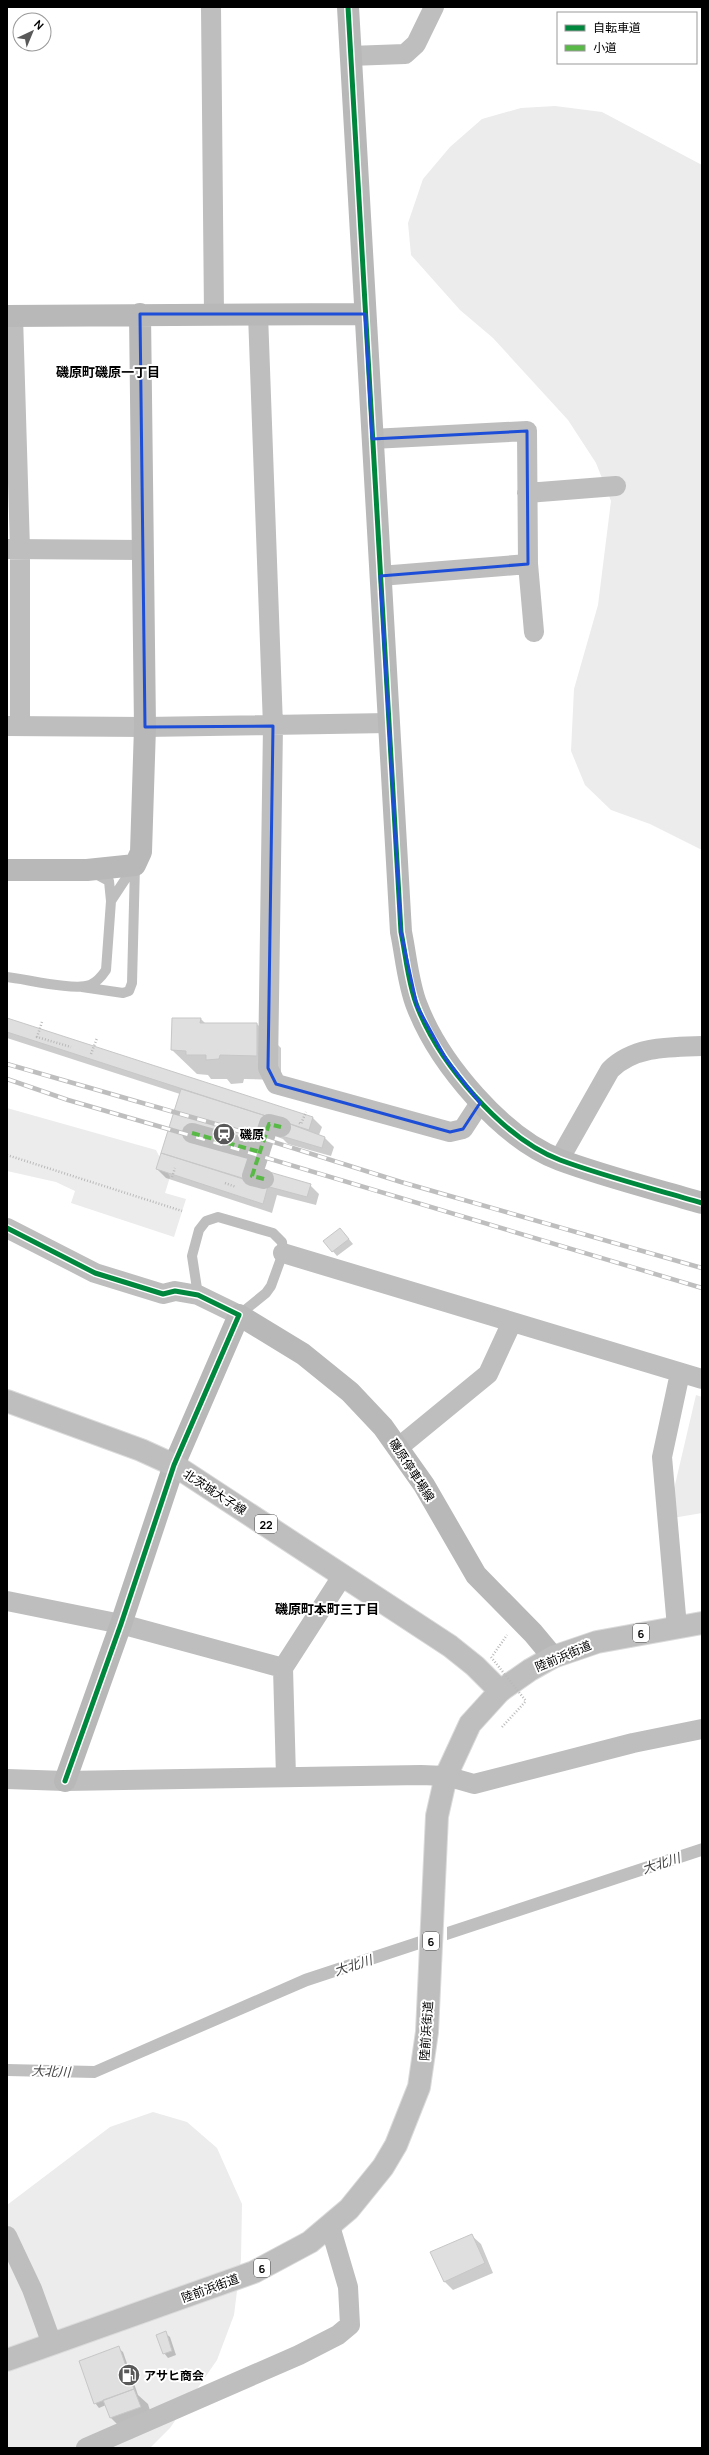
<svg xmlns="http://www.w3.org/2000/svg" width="709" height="2455" font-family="Manrope,'Noto Sans JP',sans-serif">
	<rect width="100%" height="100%" fill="#fff"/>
	<path fill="#ececec" d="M 555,106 L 602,112 L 702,165 L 702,850 L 650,824 L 611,810 L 585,785 L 571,751 L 574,689 L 598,605 L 611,501 L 596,463 L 568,420 L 493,338 L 460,310 L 411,255 L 408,223 L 423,179 L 450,147 L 482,119 L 521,108 Z
		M 7,1108 L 156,1150 L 170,1177 L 165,1193 L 186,1199 L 174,1237 L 71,1203 L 75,1191 L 56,1182 L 7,1171 Z
		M 696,1395 L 702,1397 L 702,1513 L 667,1519 Z
		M 153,2112 L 187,2122 L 217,2148 L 242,2204 L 241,2259 L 234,2315 L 217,2360 L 170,2428 L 150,2448 L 7,2448 L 7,2205 L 110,2127 Z"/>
	<path fill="#bfbfbf" d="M 702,1843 L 702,1856 L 308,1986 L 95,2078 L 7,2076 L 7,2064 L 94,2066 L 304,1974 Z"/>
	<path fill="#fff" d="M 447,1924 L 447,1942 L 418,1952 L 418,1934 Z"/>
	<path fill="#0003" d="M 7,1019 L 313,1118 L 322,1127 L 319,1135 L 325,1138 L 334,1147 L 331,1156 L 288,1144 L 283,1139 L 275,1136 L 263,1171 L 310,1185 L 319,1194 L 316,1205 L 277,1195 L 272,1213 L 166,1178 L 157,1169 L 180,1094 L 7,1038 Z
		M 173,1019 L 201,1019 L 206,1024 L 257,1024 L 281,1048 L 281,1080 L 244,1079 L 243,1083 L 231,1084 L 227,1079 L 211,1079 L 208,1075 L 197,1074 L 172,1050 Z
		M 344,1233 L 353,1244 L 337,1256 L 324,1241 Z
		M 471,2235 L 481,2244 L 493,2273 L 453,2290 L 444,2281 Z
		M 165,2333 L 170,2337 L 176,2355 L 168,2358 L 164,2353 Z
		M 118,2348 L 123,2352 L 138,2395 L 148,2404 L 153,2420 L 124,2431 L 110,2417 L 106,2405 L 99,2408 L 95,2403 Z"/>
	<path fill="#dfdfdf" stroke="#c7c7c7" d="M 7,1018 L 313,1117 L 309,1130 L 7,1032 Z
		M 172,1018 L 201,1018 L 200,1023 L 257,1023 L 257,1056 L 220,1055 L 219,1059 L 206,1060 L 206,1055 L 186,1055 L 186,1051 L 171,1050 Z
		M 181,1089 L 282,1121 L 259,1168 L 262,1185 L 161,1153 Z
		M 282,1121 L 325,1137 L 322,1148 L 278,1135 Z
		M 161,1153 L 268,1186 L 263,1204 L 156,1169 Z
		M 266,1171 L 311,1184 L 307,1197 L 262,1185 Z
		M 340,1228 L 349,1239 L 332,1252 L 323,1241 Z
		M 472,2234 L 485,2263 L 444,2282 L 430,2252 Z
		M 166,2331 L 172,2351 L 163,2354 L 156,2335 Z
		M 119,2346 L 134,2389 L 94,2404 L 79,2361 Z
		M 134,2389 L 141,2407 L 110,2418 L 103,2400 Z"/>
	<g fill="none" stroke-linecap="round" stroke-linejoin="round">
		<g stroke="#dbdbdb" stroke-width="24">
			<path id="primary" d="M 7,1401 L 141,1450 L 174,1465 L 450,1646 L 475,1666 L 500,1691"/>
		</g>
		<g stroke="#dbdbdb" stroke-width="24">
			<path id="highway" d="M 7,2360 L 254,2272 L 310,2242 L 349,2209 L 383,2167 L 396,2145 L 419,2087 L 427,2032 L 437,1816 L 446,1776 L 470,1724 L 500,1691 L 530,1670 L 553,1657 L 597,1642 L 702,1623"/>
		</g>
		<path stroke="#b9b9b9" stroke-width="2.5" stroke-dasharray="1 2" stroke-linecap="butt" d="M 42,1022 L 37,1037 L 71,1047
			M 91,1054 L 97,1038
			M 299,1123 L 301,1124 L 306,1112
			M 7,1155 L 182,1211
			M 172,1177 L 175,1168
			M 225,1183 L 236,1187
			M 493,1655 L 507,1635
			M 502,1727 L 526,1701"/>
		<path stroke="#bebebe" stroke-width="10" d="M 94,873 L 109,881 L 111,901
			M 7,977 C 26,979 74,991 90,985 C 97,982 102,976 106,970 L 111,901 L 134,866
			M 82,987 L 123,993 L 129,991 L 132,983 L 135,865
			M 198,1295 L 192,1256 L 199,1230 L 206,1221 L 218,1217 L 273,1233 L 282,1242 L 283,1253 L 271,1286 L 266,1293 L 239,1315"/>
		<path stroke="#bebebe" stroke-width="20" d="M 211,7 L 214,314
			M 350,56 L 405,54 L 416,44 L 434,7
			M 258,314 L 273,726 L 268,1068 L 276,1084 L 450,1132 L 463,1129 L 480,1103
			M 13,316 L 20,549 L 20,726
			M 372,439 L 527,431 L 528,564 L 380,576
			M 527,493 L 616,486
			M 7,549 L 143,550
			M 528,564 L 534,632
			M 7,726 L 145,727 L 389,723
			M 192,1133 L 260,1152
			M 559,1160 L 610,1070 C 634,1046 670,1047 702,1046
			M 264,1179 L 252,1176 L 269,1124 L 281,1127
			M 7,1228 L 95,1273 L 163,1294 L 175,1291 L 198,1295 L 239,1315
			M 283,1253 L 702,1379
			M 399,1447 L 488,1374 L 512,1322
			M 7,1601 L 121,1624 L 283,1668
			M 677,1627 L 662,1457 L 680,1373
			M 286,1777 L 283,1668 L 343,1575
			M 7,1779 L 65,1781 L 421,1775 L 446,1776 L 474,1784 L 633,1743 L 702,1729
			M 7,2236 L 32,2289 L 52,2344
			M 86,2448 L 299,2355 L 338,2335 L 350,2325 L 348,2287 L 330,2226"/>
		<path stroke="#b8b8b8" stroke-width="22" d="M 348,7 L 401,932 C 406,956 408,984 417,1006 C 439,1063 502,1138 560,1160 C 606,1177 655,1189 702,1203
			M 7,316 L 365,314
			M 7,870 L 87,870 L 135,865 L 141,852 L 145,727 L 140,314
			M 65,1781 L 121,1624 L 174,1465 L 239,1315 L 303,1354 L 350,1392 L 383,1427 L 424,1485 L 476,1575 L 533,1633 L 553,1657"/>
		<use href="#primary" stroke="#bebebe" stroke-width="22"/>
		<use href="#highway" stroke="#bebebe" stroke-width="22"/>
		<g stroke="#bebebe" stroke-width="4.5">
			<path id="rail" d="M 7,1064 L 226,1127 L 401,1182 L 702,1268
				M 7,1079 L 68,1100 L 220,1144 L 702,1288"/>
		</g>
		<use href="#rail" stroke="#fff" stroke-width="3" stroke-dasharray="9" stroke-linecap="butt"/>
		<path stroke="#b9b9b9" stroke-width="2.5" stroke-dasharray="1 2" stroke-linecap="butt" d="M 491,1657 L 526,1701"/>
		<path stroke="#58b947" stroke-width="4" stroke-dasharray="8 4" stroke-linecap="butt" d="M 192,1133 L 260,1152
			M 264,1179 L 252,1176 L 269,1124 L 281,1127"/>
		<g stroke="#fff" stroke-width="8">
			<path id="cycleway" d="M 348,7 L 401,932 C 406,956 408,984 417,1006 C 439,1063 502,1138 560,1160 C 606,1177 655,1189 702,1203
				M 7,1228 L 95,1273 L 163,1294 L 175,1291 L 198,1295 L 239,1315 L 174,1465 L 121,1624 L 65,1781"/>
		</g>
		<use href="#cycleway" stroke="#00873e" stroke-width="5"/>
	</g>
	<path fill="none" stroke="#1d4ed8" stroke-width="3" stroke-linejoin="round" d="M 140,314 L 365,314 L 372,439 L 527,431 L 528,564 L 380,576 L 401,932 L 417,1006 L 446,1059 L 480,1103 L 463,1129 L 450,1132 L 276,1084 L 268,1068 L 273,726 L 145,727 Z"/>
	<defs>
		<g id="station-disc" transform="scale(1.15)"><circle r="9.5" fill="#595959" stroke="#fff"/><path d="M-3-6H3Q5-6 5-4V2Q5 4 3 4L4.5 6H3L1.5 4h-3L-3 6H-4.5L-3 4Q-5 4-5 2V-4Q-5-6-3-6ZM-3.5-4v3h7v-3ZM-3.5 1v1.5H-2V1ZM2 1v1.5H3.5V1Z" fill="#fff"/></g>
		<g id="fuel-disc" transform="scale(1.15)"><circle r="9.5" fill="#595959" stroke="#fff"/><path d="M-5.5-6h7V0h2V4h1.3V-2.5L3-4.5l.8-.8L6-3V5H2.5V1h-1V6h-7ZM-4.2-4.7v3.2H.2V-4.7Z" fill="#fff"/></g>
	</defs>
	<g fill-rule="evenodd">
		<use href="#station-disc" x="224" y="1134"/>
		<use href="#fuel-disc" x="129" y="2375"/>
	</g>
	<g text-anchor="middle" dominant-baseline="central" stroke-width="4" stroke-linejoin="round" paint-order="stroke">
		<g fill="#fff" stroke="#4c4c4c" stroke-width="1">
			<rect x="255" y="1515" width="22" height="18" rx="3"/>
			<rect x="633" y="1624" width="16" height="18" rx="3"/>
			<rect x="423" y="1932" width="16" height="18" rx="3"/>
			<rect x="254" y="2259" width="16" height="18" rx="3"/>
		</g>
		<g font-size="11" font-weight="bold" fill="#000">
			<text x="266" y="1524">22</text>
			<text x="641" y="1633">6</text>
			<text x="431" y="1941">6</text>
			<text x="262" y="2268">6</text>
		</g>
		<g font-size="12" font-weight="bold" fill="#000" stroke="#fff" text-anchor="start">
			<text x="240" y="1134">磯原</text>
			<text x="144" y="2375">アサヒ商会</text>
		</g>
		<g font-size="12" fill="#000" stroke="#fff">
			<text transform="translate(412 1470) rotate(57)">磯原停車場線</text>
			<text transform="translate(215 1492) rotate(33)">北茨城大子線</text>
			<text transform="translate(563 1656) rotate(-23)">陸前浜街道</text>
			<text transform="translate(426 2031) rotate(-86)">陸前浜街道</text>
			<text transform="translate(210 2288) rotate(-20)">陸前浜街道</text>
		</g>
		<g font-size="13" font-weight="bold" fill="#000" stroke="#fff">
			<text x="108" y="372">磯原町磯原一丁目</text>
			<text x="327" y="1609">磯原町本町三丁目</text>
		</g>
		<g font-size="13" font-style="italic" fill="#444" stroke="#fff">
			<text transform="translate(661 1863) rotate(-18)">大北川</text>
			<text transform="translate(353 1965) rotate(-18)">大北川</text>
			<text transform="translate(51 2071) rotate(2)">大北川</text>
		</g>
	</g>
	<rect width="709" height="2455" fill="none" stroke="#000000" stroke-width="16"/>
	<rect x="557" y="12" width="140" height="52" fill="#ffffff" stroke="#999999"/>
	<rect x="565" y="25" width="20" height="6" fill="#00873e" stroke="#999999"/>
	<text x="593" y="32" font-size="12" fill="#000000">自転車道</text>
	<rect x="565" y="45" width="20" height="6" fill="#58b947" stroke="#999999"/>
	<text x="593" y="52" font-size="12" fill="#000000">小道</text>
	<g transform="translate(32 32) rotate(44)"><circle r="19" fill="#ffffff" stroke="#999999"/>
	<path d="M0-3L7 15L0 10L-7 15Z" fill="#595959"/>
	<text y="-6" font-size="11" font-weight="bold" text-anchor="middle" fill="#000000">N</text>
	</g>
</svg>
